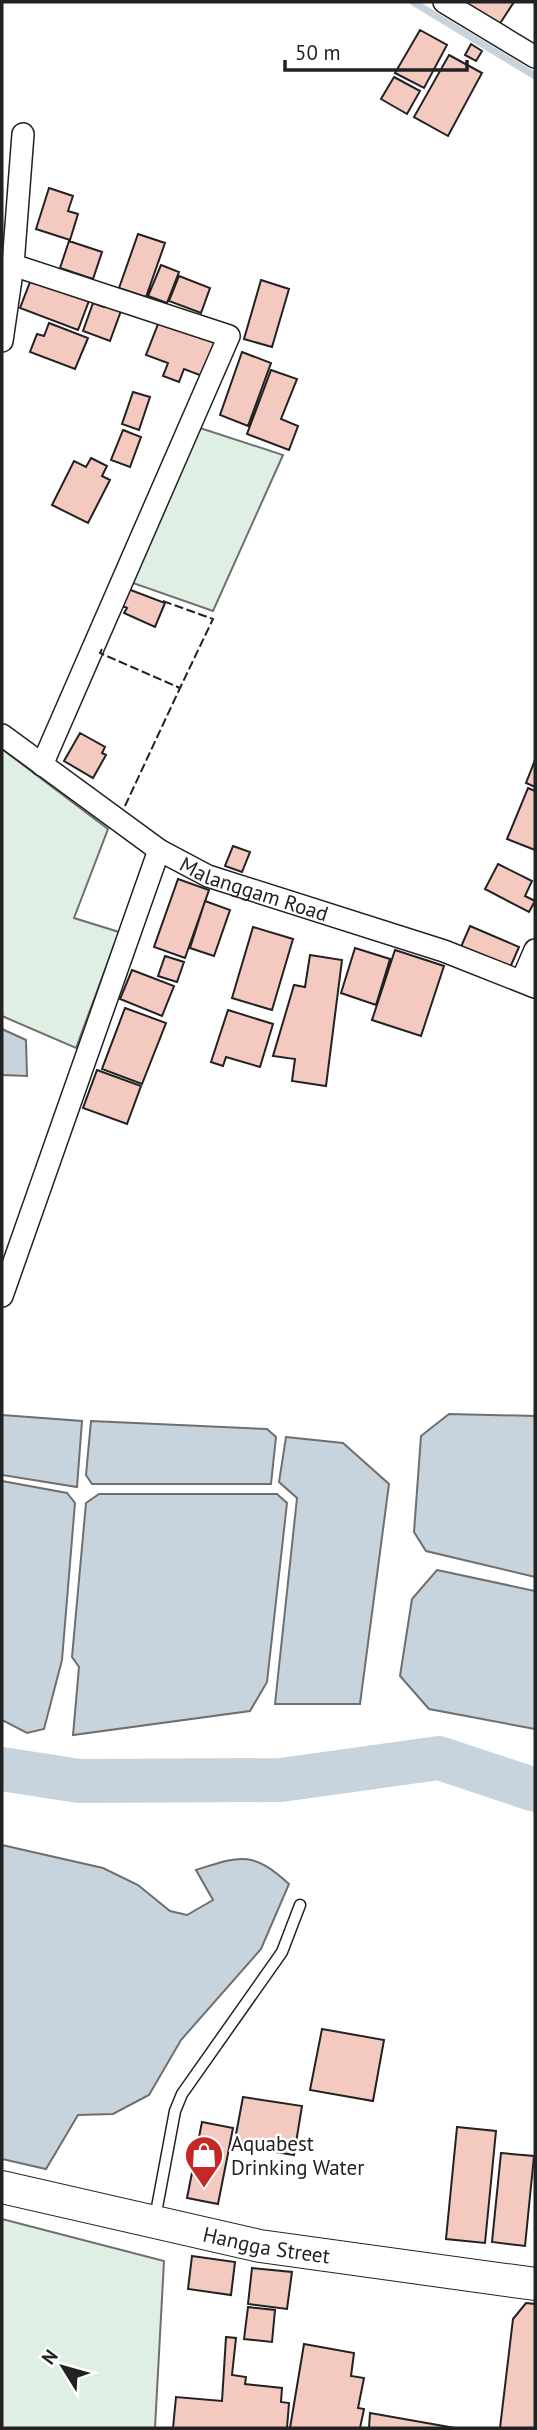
<svg xmlns="http://www.w3.org/2000/svg" width="537" height="2430" font-family="'PT Sans',sans-serif">
	<rect width="100%" height="100%" fill="#fff"/>
	<path fill="#e0efe3" stroke="#6f6f6f" stroke-width="2" d="M 200,428 L 283,455 L 213,611 L 130,582 Z
		M 2,749 L 108,829 L 74,918 L 119,932 L 76,1048 L 2,1016 Z
		M 2,2219 L 164,2261 L 155,2428 L 2,2428 Z"/>
	<path fill="#c7d3dd" stroke="#6f6f6f" stroke-width="2" d="M 2,1029 L 26,1040 L 27,1076 L 2,1075 Z
		M 449,1414 L 535,1416 L 535,1577 L 426,1551 L 414,1532 L 421,1436 Z
		M 2,1415 L 82,1421 L 77,1487 L 2,1475 Z
		M 91,1421 L 267,1429 L 276,1437 L 271,1484 L 92,1484 L 86,1475 Z
		M 286,1437 L 343,1443 L 389,1484 L 360,1704 L 275,1704 L 297,1498 L 279,1482 Z
		M 2,1481 L 67,1493 L 75,1503 L 62,1660 L 44,1729 L 27,1733 L 2,1720 Z
		M 99,1494 L 277,1494 L 287,1503 L 267,1682 L 250,1711 L 73,1735 L 79,1667 L 72,1657 L 86,1503 Z
		M 437,1570 L 535,1591 L 535,1729 L 429,1709 L 400,1676 L 412,1599 Z
		M 2,1845 L 103,1868 L 138,1885 L 170,1911 L 187,1915 L 213,1900 L 196,1870 C 240,1856 252,1850 289,1884 L 261,1949 L 181,2040 L 149,2095 L 113,2114 L 78,2115 L 46,2169 L 2,2159 Z"/>
	<g fill="none" stroke-linecap="round" stroke-linejoin="round">
		<path stroke="#c7d3dd" stroke-width="7" d="M 413,2 L 535,76"/>
		<path stroke="#c7d3dd" stroke-width="44" d="M 2,1769 L 79,1781 L 281,1780 L 439,1758 L 535,1790"/>
	</g>
	<path fill="#f3c9c0" stroke="#222" stroke-width="2" d="M 462,2 L 514,2 L 499,25 Z
		M 420,30 L 447,45 L 424,88 L 395,73 Z
		M 471,44 L 482,51 L 476,61 L 465,55 Z
		M 449,55 L 482,73 L 448,136 L 414,117 Z
		M 394,77 L 420,91 L 407,114 L 381,99 Z
		M 49,188 L 73,196 L 68,211 L 78,214 L 70,240 L 36,229 Z
		M 138,234 L 165,243 L 146,297 L 119,288 Z
		M 69,241 L 102,252 L 93,279 L 60,268 Z
		M 161,265 L 179,272 L 167,303 L 148,296 Z
		M 179,276 L 210,288 L 201,313 L 169,301 Z
		M 32,277 L 90,298 L 78,330 L 20,308 Z
		M 261,280 L 289,289 L 272,347 L 244,339 Z
		M 107,302 L 122,308 L 110,341 L 83,331 L 93,303 L 104,307 Z
		M 160,319 L 218,341 L 205,377 L 184,369 L 179,382 L 163,376 L 168,363 L 146,355 Z
		M 49,323 L 88,338 L 75,369 L 30,352 L 37,334 L 44,336 Z
		M 242,352 L 271,363 L 248,426 L 220,415 Z
		M 271,370 L 297,379 L 281,419 L 298,426 L 289,450 L 247,434 Z
		M 133,392 L 150,397 L 139,430 L 122,424 Z
		M 123,430 L 141,437 L 130,467 L 111,460 Z
		M 91,458 L 107,466 L 102,476 L 110,480 L 88,523 L 52,505 L 74,461 L 86,467 Z
		M 128,589 L 165,603 L 155,627 L 124,613 L 127,608 L 120,605 Z
		M 80,733 L 105,747 L 102,753 L 106,755 L 93,778 L 64,761 Z
		M 535,760 L 535,787 L 526,783 Z
		M 528,788 L 535,791 L 535,850 L 507,839 Z
		M 233,846 L 250,852 L 242,872 L 225,866 Z
		M 498,864 L 532,881 L 525,896 L 535,901 L 529,912 L 485,889 Z
		M 178,879 L 209,890 L 185,958 L 154,947 Z
		M 205,901 L 230,910 L 214,956 L 190,948 Z
		M 470,926 L 519,947 L 509,970 L 460,949 Z
		M 253,927 L 293,939 L 272,1010 L 232,998 Z
		M 355,948 L 390,959 L 376,1005 L 341,993 Z
		M 395,950 L 444,966 L 421,1036 L 372,1020 Z
		M 310,955 L 342,960 L 326,1086 L 292,1081 L 295,1059 L 273,1056 L 294,985 L 305,987 Z
		M 165,956 L 184,962 L 177,982 L 158,976 Z
		M 132,970 L 174,986 L 162,1016 L 120,999 Z
		M 125,1008 L 166,1023 L 142,1084 L 102,1069 Z
		M 228,1010 L 273,1024 L 260,1067 L 226,1057 L 223,1066 L 211,1062 Z
		M 97,1070 L 141,1086 L 127,1124 L 83,1108 Z
		M 322,2029 L 384,2040 L 373,2101 L 310,2090 Z
		M 243,2097 L 302,2106 L 294,2155 L 234,2145 Z
		M 202,2122 L 233,2128 L 218,2204 L 187,2198 Z
		M 457,2127 L 496,2131 L 485,2243 L 446,2239 Z
		M 501,2153 L 534,2156 L 525,2246 L 492,2242 Z
		M 192,2256 L 235,2262 L 231,2295 L 188,2289 Z
		M 252,2268 L 292,2272 L 287,2309 L 248,2304 Z
		M 526,2303 L 535,2304 L 535,2428 L 500,2428 L 513,2319 Z
		M 248,2307 L 275,2310 L 272,2342 L 244,2339 Z
		M 226,2337 L 236,2338 L 232,2375 L 246,2377 L 245,2384 L 282,2388 L 281,2402 L 289,2403 L 287,2428 L 173,2428 L 176,2397 L 222,2401 Z
		M 304,2344 L 354,2353 L 351,2376 L 364,2378 L 358,2408 L 364,2409 L 360,2428 L 290,2428 Z
		M 370,2413 L 455,2428 L 369,2428 Z"/>
	<g fill="none" stroke-linecap="round" stroke-linejoin="round">
		<g stroke="#222" stroke-width="13">
			<path id="lane" d="M 155,2218 L 175,2111 L 182,2094 L 282,1952 L 300,1905"/>
		</g>
		<g stroke="#222" stroke-width="24">
			<g id="street">
				<path d="M 444,2 L 535,57"/>
				<path d="M 13,265 L 229,336 L 42,765"/>
				<path d="M 2,341 L 13,265 L 23,134"/>
				<path id="s1" d="M 2,735 L 159,850 L 208,876 L 444,951 L 535,987"/>
				<path d="M 522,980 L 535,950"/>
				<path d="M 2,1296 L 159,850"/>
			</g>
		</g>
		<g stroke="#222" stroke-width="34">
			<g id="secondary">
				<path id="s2" d="M 2,2187 L 260,2246 L 535,2284"/>
			</g>
		</g>
		<use href="#lane" stroke="#fff" stroke-width="10"/>
		<use href="#street" stroke="#fff" stroke-width="21"/>
		<use href="#secondary" stroke="#fff" stroke-width="32"/>
		<path stroke="#222" stroke-width="2" stroke-dasharray="9 3.5" stroke-linecap="butt" d="M 102,649 L 100,653 L 180,688 L 213,619 L 160,600
			M 125,806 L 180,688 L 177,687"/>
	</g>
	<defs>
		<g id="shop-pin" transform="scale(2.0125)"><path d="M0 17L-7.5 6A9.5 9.5 0 1 1 7.5 6Z" fill="#c62828" stroke="#fff"/><path d="M-5-2.5h2.3a2.7 3.5 0 0 1 5.4 0H5L5.5 6h-11ZM-1.5-2.5h3a1.5 2.3 0 0 0-3 0Z" fill="#fff"/></g>
	</defs>
	<g fill-rule="evenodd">
		<use href="#shop-pin" x="204" y="2155"/>
	</g>
	<g text-anchor="middle" dominant-baseline="central" stroke-width="5" stroke-linejoin="round" paint-order="stroke">
		<g font-size="21" fill="#222" stroke="#fff">
			<text stroke="none"><textPath href="#s1" startOffset="298">Malanggam Road</textPath></text>
			<text stroke="none"><textPath href="#s2" startOffset="271">Hangga Street</textPath></text>
		</g>
		<g font-size="21" fill="#222" stroke="#fff" text-anchor="start">
			<text x="231" y="2143">Aquabest<tspan x="231" dy="24">Drinking Water</tspan></text>
		</g>
	</g>
	<rect width="537" height="2430" fill="none" stroke="#222222" stroke-width="7"/>
	<g transform="translate(63 2367) rotate(307)" stroke="#ffffff" stroke-width="5" paint-order="stroke">
	<path d="M0-5L12 26L0 18L-12 26Z" fill="#222222"/>
	<text y="-10" font-size="19" font-weight="bold" text-anchor="middle" fill="#222222">N</text>
	</g>
	<path d="M285 60v10h182v-10" fill="none" stroke="#222222" stroke-width="3.5"/>
	<text x="295" y="60" font-size="21" fill="#222222" stroke="#ffffff" stroke-width="5" paint-order="stroke">50 m</text>
</svg>
